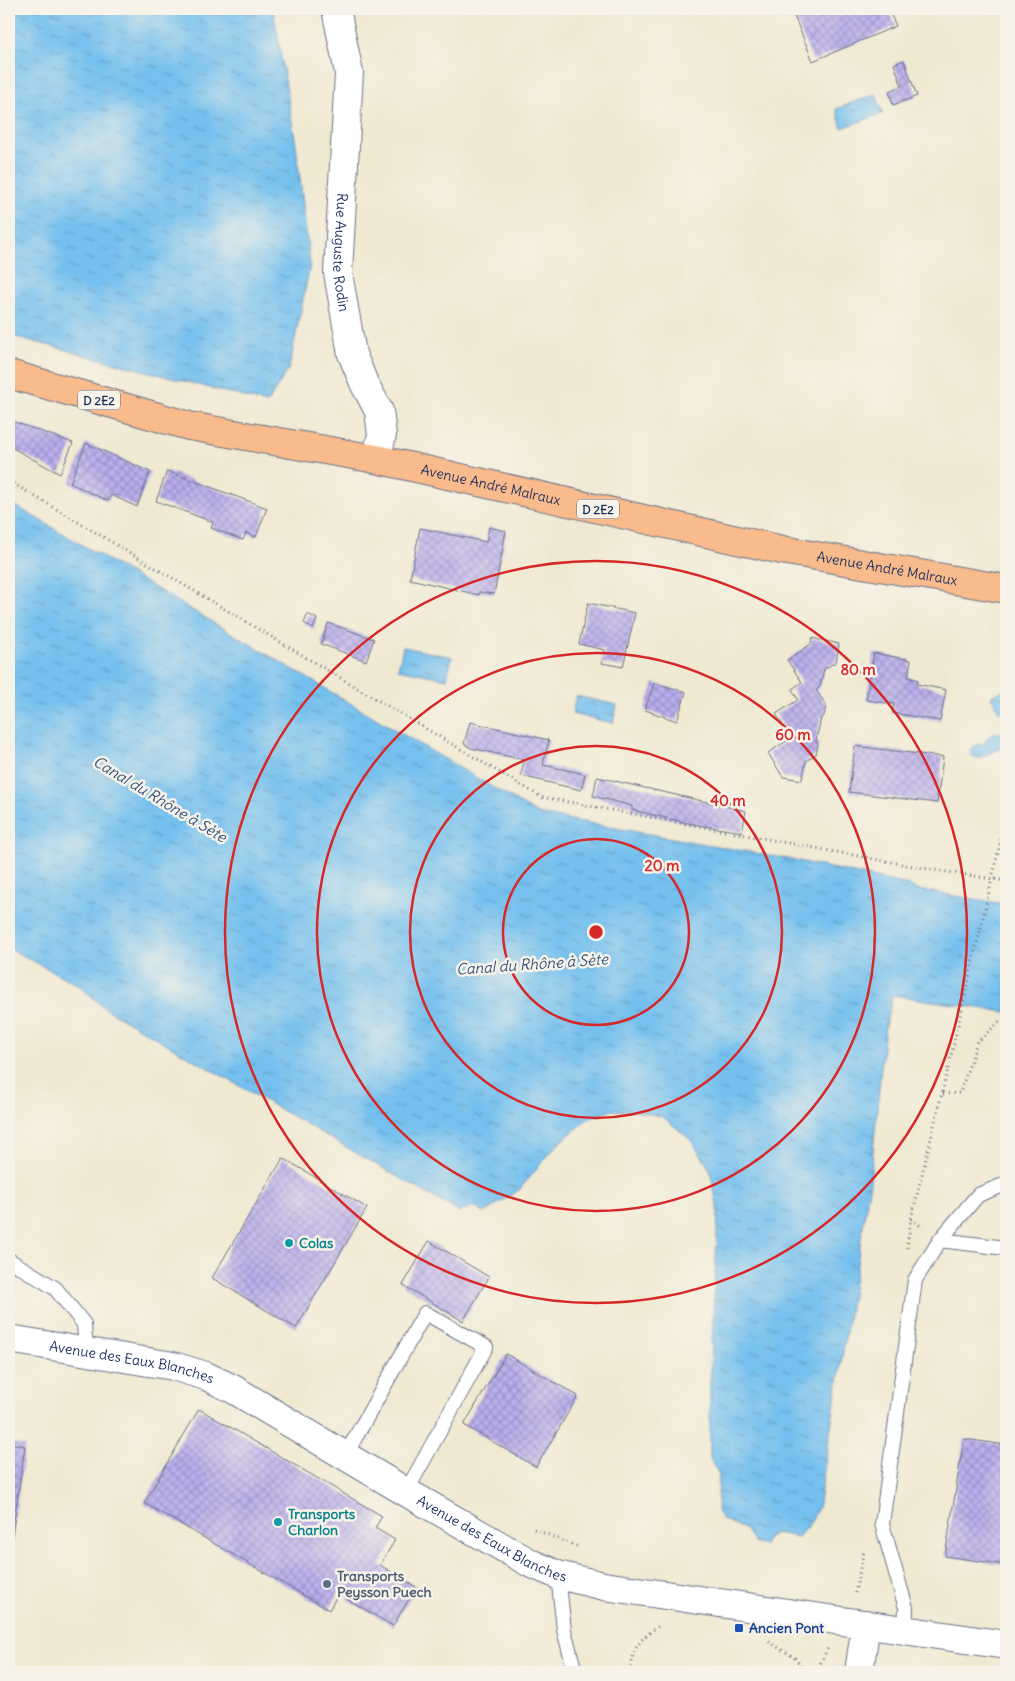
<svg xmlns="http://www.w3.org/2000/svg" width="1015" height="1681" font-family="Delius,sans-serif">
	<defs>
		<pattern id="water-ripples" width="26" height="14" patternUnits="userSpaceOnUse" patternTransform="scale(1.25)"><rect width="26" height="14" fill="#75c0ee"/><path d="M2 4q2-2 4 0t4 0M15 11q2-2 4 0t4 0" fill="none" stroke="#5f9cc4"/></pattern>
		<pattern id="building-cross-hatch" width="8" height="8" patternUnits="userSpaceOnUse" patternTransform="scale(1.25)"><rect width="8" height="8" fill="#bbafed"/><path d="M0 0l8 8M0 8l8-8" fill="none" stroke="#978fc3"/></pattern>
	</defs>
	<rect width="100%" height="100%" fill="#f7f3e8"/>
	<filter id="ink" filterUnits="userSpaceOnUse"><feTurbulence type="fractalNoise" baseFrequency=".02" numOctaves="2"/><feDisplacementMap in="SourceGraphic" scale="10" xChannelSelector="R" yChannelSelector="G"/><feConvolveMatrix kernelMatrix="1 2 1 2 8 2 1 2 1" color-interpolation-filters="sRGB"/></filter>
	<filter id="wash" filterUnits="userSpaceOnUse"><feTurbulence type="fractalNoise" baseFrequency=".0096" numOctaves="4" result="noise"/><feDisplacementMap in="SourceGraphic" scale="20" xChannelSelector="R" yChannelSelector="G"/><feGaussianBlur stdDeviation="1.12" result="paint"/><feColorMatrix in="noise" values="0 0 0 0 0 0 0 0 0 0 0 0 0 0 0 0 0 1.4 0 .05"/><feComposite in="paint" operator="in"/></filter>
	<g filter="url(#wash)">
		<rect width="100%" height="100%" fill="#f0e9d2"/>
		<path fill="url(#water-ripples)" stroke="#4878a6" d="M 9,9 L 273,9 L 296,145 L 310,265 L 289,368 L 267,403 L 9,335 Z
			M 876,94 L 883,113 L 842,128 L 836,109 Z
			M 9,502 L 538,814 L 794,860 L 904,884 L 918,890 L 1006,904 L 1006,1012 L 893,995 L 885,1026 L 870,1182 L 818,1508 L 810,1523 L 798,1537 L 776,1533 L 767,1537 L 764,1546 L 754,1543 L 746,1530 L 722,1519 L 717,1511 L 719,1475 L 710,1458 L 710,1385 L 718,1211 L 710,1169 L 690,1139 L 663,1117 L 643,1112 L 612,1110 L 586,1120 L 555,1147 L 520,1189 L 484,1213 L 474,1206 L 459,1212 L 104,1008 L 80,986 L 9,948 Z
			M 403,647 L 452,657 L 447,679 L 398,669 Z
			M 1006,689 L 1006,708 L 999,712 L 991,696 Z
			M 576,696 L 617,705 L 613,723 L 572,714 Z
			M 995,733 L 1005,733 L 1006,746 L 978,758 L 972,756 L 970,750 L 975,745 L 983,744 L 989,736 Z"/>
		<g id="blocks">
			<path fill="url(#building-cross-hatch)" d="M 791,9 L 888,9 L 896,26 L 813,61 Z
				M 904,60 L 917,96 L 893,105 L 889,91 L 902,86 L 894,64 Z
				M 9,420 L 73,443 L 60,474 L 9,446 Z
				M 86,443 L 150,472 L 137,507 L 111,495 L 108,501 L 70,483 Z
				M 167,471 L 267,508 L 256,537 L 246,533 L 243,540 L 211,528 L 213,522 L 156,501 Z
				M 489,527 L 506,531 L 494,594 L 479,592 L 479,595 L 410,579 L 420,528 L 486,542 Z
				M 588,603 L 635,613 L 623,667 L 602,663 L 605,650 L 579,644 Z
				M 308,614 L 317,619 L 313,629 L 304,623 Z
				M 328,623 L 374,639 L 366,661 L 321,644 Z
				M 812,638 L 839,644 L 836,662 L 824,669 L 820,687 L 816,690 L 826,705 L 824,716 L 821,718 L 816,740 L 818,744 L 816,754 L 806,761 L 802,780 L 783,777 L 768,753 L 791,738 L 776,714 L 798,700 L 792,689 L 802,682 L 787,660 L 811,644 Z
				M 874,653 L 911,660 L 908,677 L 918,680 L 917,684 L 946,690 L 940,721 L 892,713 L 894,704 L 866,700 Z
				M 654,683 L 686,692 L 677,721 L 645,710 Z
				M 470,722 L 549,740 L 543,765 L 585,774 L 581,790 L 521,776 L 524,760 L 471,748 L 464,744 Z
				M 855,746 L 943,757 L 937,803 L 849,792 Z
				M 597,777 L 746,811 L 742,832 L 692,824 L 632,810 L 632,806 L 593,796 Z
				M 283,1158 L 367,1208 L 296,1328 L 212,1278 Z
				M 429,1241 L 489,1277 L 463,1321 L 403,1285 Z
				M 506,1354 L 578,1396 L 536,1467 L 464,1425 Z
				M 199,1409 L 382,1516 L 375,1528 L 395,1540 L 380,1565 L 416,1587 L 393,1626 L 347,1599 L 351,1592 L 342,1587 L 329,1610 L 144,1503 Z
				M 964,1439 L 1006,1445 L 1006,1565 L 945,1556 Z
				M 9,1443 L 25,1446 L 10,1550 L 9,1550 Z"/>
		</g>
	</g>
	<g filter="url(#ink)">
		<use href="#blocks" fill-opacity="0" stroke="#667087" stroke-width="1"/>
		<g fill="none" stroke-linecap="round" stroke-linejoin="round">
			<g stroke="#667087" stroke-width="16">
				<path id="lane" d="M 940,1240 L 1006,1248
					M 9,1260 L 55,1288 L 84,1324 L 86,1351
					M 345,1456 L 425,1313 L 486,1347 L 406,1492
					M 558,1575 L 564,1630 L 575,1672
					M 905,1630 L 906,1608 L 882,1524 L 915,1280 L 940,1240 L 978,1195 L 1006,1184"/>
			</g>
			<g stroke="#667087" stroke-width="30">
				<g id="street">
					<path id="s1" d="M 336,9 L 349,73 L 338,273 L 352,354 L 364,383 L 379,411 L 382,435 L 376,459"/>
					<path id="s2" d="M 9,1339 L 173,1366 L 206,1376 L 233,1389 L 406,1492 L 530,1563 L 558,1575 L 604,1586 L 1006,1645"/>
					<path d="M 859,1672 L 866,1624"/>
				</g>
			</g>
			<g stroke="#667087" stroke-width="30">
				<g id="primary">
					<path id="s3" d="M 9,374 L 189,426 L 376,459 L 782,550 L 1006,589"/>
				</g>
			</g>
			<path stroke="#667087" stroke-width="3" stroke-dasharray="1 4" stroke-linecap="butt" d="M 9,481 L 541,797 L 928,869 L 1006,881
				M 1005,822 L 1006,821
				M 943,1094 L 960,1093 L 977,1042 L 999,1022 L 1006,1023
				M 911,1219 L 923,1228
				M 907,1248 L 911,1219 L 948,1069
				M 534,1529 L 579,1547
				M 855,1593 L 864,1551
				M 769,1642 L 794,1657 L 806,1672
				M 630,1672 C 634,1645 639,1640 660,1625
				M 810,1672 L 817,1670 L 828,1648"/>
			<use href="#lane" stroke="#fff" stroke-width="14"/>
			<use href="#street" stroke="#fff" stroke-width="28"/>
			<use href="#primary" stroke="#fabb8c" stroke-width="28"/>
			<path stroke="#667087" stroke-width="3" stroke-dasharray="1 4" stroke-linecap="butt" d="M 948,1069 L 1005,822"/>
		</g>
	</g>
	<g fill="none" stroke="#d62828" stroke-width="2.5">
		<circle cx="596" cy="932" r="93"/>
		<circle cx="596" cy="932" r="186"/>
		<circle cx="596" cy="932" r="279"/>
		<circle cx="596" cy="932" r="371"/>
	</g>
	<g fill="#0f9aa8" stroke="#f7f3e8" stroke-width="2">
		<circle cx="289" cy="1243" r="5"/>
		<circle cx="278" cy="1522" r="5"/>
	</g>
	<circle fill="#5c6f8a" stroke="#f7f3e8" stroke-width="2" cx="327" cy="1584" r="5"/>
	<rect fill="#1a4fb4" stroke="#f7f3e8" stroke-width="2" x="734" y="1623" width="10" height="10" rx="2.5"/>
	<g text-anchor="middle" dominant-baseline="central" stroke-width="5" stroke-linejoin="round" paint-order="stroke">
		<g fill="#f7f3e8" stroke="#5d6a87" stroke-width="1">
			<rect x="78" y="390.5" width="42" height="19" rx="4"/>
			<rect x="577" y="499.5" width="42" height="19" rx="4"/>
		</g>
		<g font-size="12" font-weight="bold" fill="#1b2f5e">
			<text x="99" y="400">D 2E2</text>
			<text x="598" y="509">D 2E2</text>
		</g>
		<g font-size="14" fill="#1b2f5e" stroke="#f7f3e8">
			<text stroke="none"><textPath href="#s1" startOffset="245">Rue Auguste Rodin</textPath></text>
			<text stroke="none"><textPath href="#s3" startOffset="495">Avenue André Malraux</textPath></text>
			<text stroke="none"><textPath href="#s3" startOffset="900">Avenue André Malraux</textPath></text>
			<text stroke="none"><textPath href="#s2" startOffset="125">Avenue des Eaux Blanches</textPath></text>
			<text stroke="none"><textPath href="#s2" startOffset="530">Avenue des Eaux Blanches</textPath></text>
		</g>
		<g font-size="14" font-weight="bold" fill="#0d838f" stroke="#f7f3e8" text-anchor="start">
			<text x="299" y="1243">Colas</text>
			<text x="288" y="1514">Transports<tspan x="288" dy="16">Charlon</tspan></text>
		</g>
		<g font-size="14" font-weight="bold" fill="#4e5e75" stroke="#f7f3e8" text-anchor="start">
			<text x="337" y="1576">Transports<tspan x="337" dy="16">Peysson Puech</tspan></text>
		</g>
		<g font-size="14" font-weight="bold" fill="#164399" stroke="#f7f3e8" text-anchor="start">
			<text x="749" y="1628">Ancien Pont</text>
		</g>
		<g font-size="15" font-style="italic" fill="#325382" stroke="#f7f3e8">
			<text transform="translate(160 799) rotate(31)">Canal du Rhône à Sète</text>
			<text transform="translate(532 964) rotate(-4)">Canal du Rhône à Sète</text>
		</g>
	</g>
	<circle cx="596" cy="932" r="8" fill="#d62828" stroke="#f7f3e8" stroke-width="2.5"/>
	<g font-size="15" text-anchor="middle" font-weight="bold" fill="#d62828" stroke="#f7f3e8" stroke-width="5" stroke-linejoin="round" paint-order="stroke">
		<text x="858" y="675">80 m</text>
		<text x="793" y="740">60 m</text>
		<text x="728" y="806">40 m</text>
		<text x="662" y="871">20 m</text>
	</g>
	<rect width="1015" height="1681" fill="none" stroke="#f7f3e8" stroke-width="30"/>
</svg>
